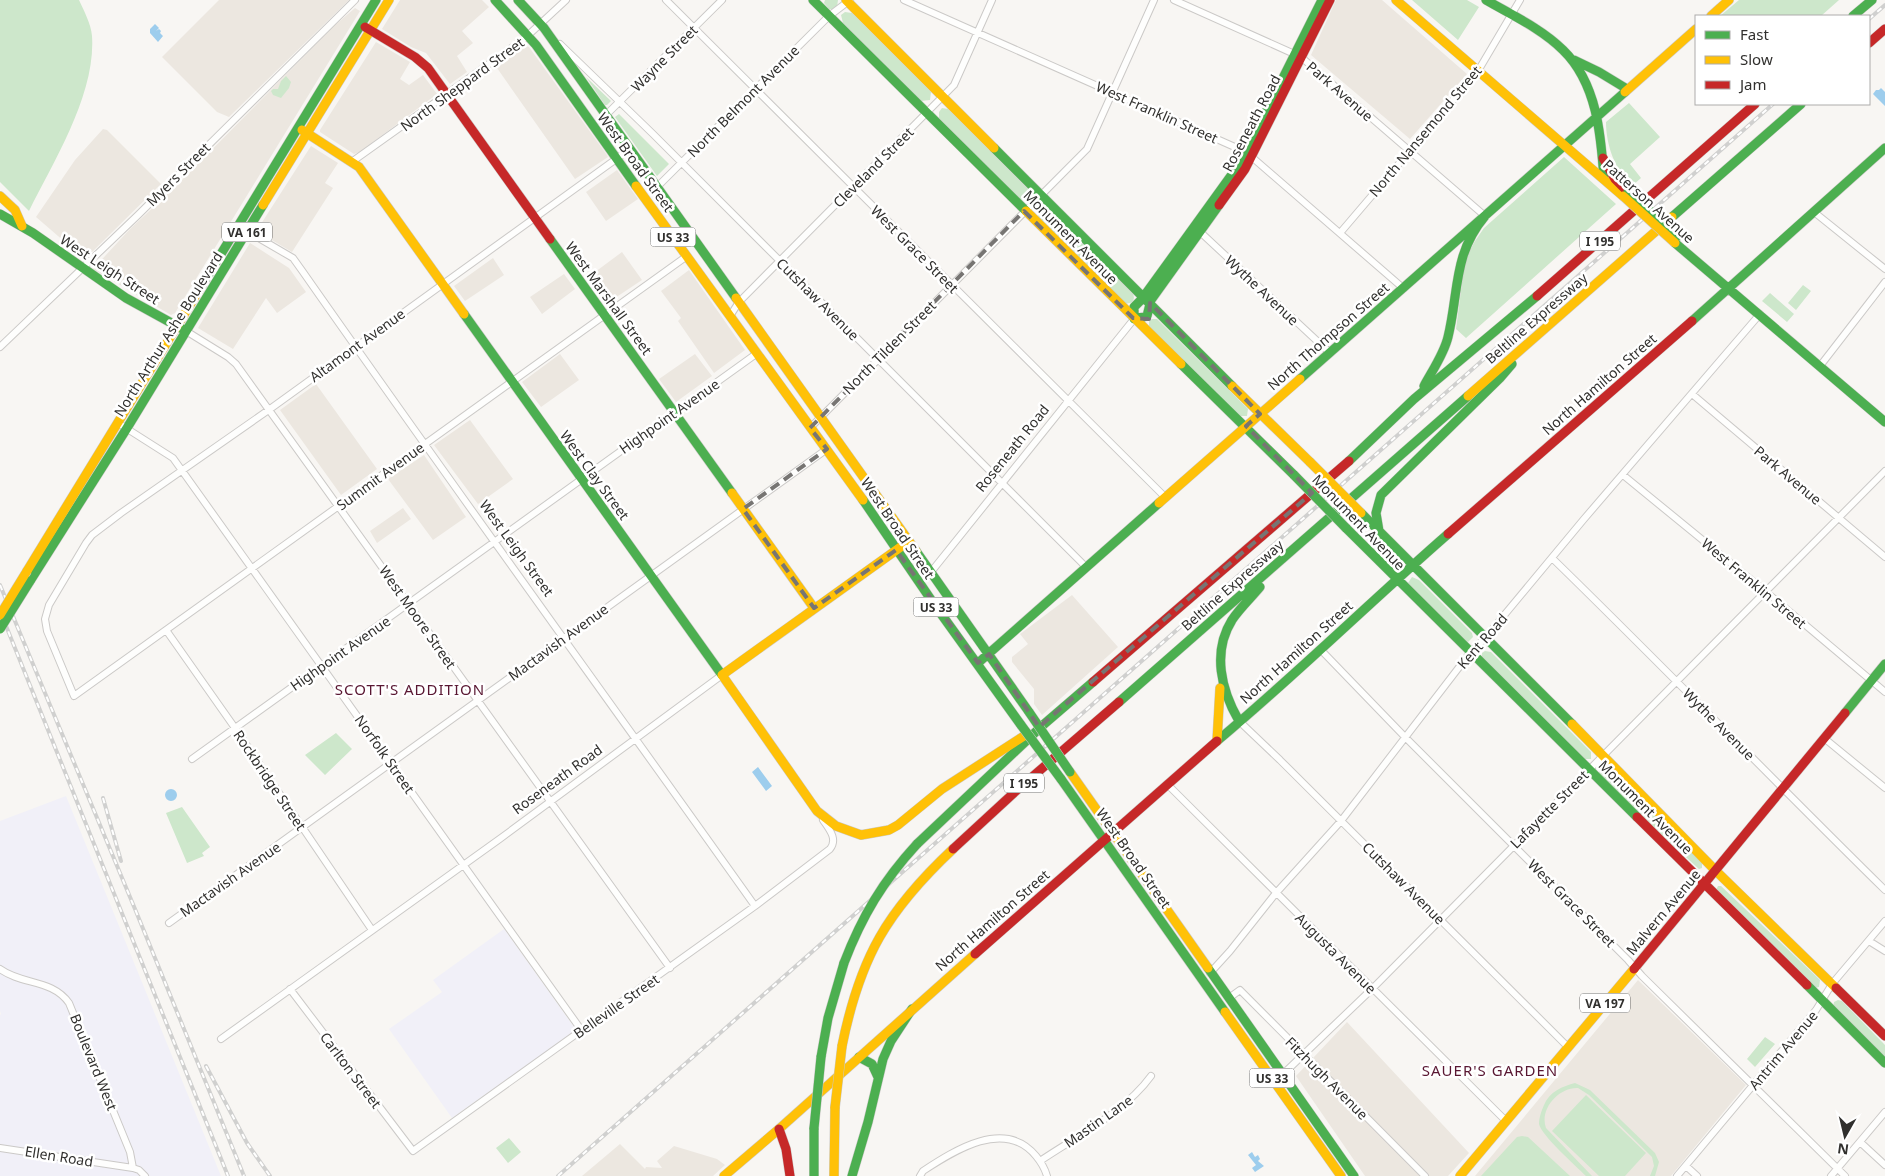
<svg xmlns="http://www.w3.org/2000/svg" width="1885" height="1176" font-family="'Noto Sans',sans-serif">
	<rect width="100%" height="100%" fill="#f8f6f3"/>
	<path fill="#ece7e0" d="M 219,0 L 349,0 L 229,117 L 217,112 L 162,57 Z
		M 400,0 L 482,0 L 489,7 L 462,31 L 473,43 L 457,56 L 467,72 L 450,84 L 426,53 L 411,47 L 382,29 Z
		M 1336,0 L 1382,0 L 1467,74 L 1410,139 L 1311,55 Z
		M 355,8 L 360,11 L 175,313 L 171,315 L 93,269 L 130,229 L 175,187 L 334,26 Z
		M 376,42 L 410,62 L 400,79 L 409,85 L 423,75 L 437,94 L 360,152 L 354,154 L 320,132 L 320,130 Z
		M 525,46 L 529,47 L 607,155 L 608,157 L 575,179 L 497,68 Z
		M 103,129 L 107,130 L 161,184 L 90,254 L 86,256 L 80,255 L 36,217 L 75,160 Z
		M 311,146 L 338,163 L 325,183 L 333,188 L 292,252 L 260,233 L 259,227 Z
		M 617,170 L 638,199 L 606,221 L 586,192 Z
		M 250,243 L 289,268 L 306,292 L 277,313 L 266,298 L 233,349 L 198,328 Z
		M 622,252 L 642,280 L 606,304 L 587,278 Z
		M 493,258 L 504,275 L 465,301 L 454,286 Z
		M 689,270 L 745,350 L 714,373 L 678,321 L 681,318 L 661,291 Z
		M 564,274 L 575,289 L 542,314 L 530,297 Z
		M 560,354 L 579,380 L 541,407 L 522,382 Z
		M 695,354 L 712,376 L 676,402 L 659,379 Z
		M 316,384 L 377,469 L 341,495 L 280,410 Z
		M 470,420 L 513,479 L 478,504 L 434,445 Z
		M 424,455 L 466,517 L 433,540 L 388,479 Z
		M 403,508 L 411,519 L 377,543 L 370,531 Z
		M 1072,595 L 1118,647 L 1042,715 L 1034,704 L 1034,689 L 1012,662 L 1012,657 L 1028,644 L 1020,634 Z
		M 1638,980 L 1746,1085 L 1671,1176 L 1475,1176 Z
		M 1347,1022 L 1469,1153 L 1448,1176 L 1365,1176 L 1296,1076 Z
		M 620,1144 L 645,1169 L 646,1167 L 662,1168 L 657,1161 L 674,1146 L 717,1159 L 725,1165 L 713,1176 L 582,1176 Z"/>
	<path fill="#f1f0f8" d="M 66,796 L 221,1176 L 0,1176 L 0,1015 L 1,1014 L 0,1011 L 0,821 Z
		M 504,929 L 576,1030 L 452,1118 L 389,1029 L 442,992 L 433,980 Z"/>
	<path fill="#cde7cb" d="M 0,0 L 79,0 C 84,11 91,24 92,36 C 96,94 54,161 29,211 L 0,182 Z
		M 825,0 L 838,0 L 837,7 L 833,9 L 829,9 L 824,3 Z
		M 1412,0 L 1467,0 L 1479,7 L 1458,40 Z
		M 1739,0 L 1839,0 L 1821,16 L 1720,16 Z
		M 845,12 L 852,13 L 931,92 L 930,100 L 921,101 L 843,23 L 841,15 Z
		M 286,76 L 291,82 L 289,88 L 281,98 L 273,95 L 271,91 L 273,89 L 278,89 L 281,81 Z
		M 586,77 L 611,101 L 607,105 L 605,105 Z
		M 1629,103 L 1660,137 L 1630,164 L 1641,178 L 1632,186 C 1615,170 1606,145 1606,122 Z
		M 942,108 L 948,109 L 1029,190 L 1030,194 L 1028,198 L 1024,200 L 1020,199 L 939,118 L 939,112 Z
		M 619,114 L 669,164 L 657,176 L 615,117 Z
		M 1564,157 L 1616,204 L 1466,338 L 1456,329 L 1464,267 L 1469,252 L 1475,241 L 1484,228 Z
		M 1041,207 L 1047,208 L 1133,294 C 1136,300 1131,305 1125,303 L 1038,217 L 1037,210 Z
		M 1803,285 L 1811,291 L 1796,310 L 1788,303 Z
		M 1770,293 L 1794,314 L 1787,322 L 1762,301 Z
		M 1152,319 L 1157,319 L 1248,409 L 1247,416 L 1240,416 L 1149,326 L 1149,321 Z
		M 1412,577 L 1419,580 L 1472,633 L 1473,637 L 1468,642 L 1464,640 L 1411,587 L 1408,583 Z
		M 1485,651 L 1491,652 L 1591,752 L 1591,759 L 1584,759 L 1482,658 L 1482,653 Z
		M 336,733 L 352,749 L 325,775 L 305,755 Z
		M 1603,767 L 1609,769 L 1702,862 L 1702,868 L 1699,869 L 1676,848 L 1665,841 L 1600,775 L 1599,772 Z
		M 182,807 L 210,847 L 202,853 L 204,856 L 187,863 L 166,813 Z
		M 1718,886 L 1721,886 L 1820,980 L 1819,987 L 1815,988 L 1716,890 Z
		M 1838,1000 L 1842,1001 L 1885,1045 L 1885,1059 L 1833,1007 L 1834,1002 Z
		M 1765,1037 L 1775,1044 L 1755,1067 L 1747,1059 Z
		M 1575,1083 L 1590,1090 L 1655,1153 L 1659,1162 L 1655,1176 L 1650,1176 L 1654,1166 L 1652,1157 L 1589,1095 L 1578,1088 C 1559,1087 1539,1109 1546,1128 L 1592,1176 L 1586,1176 C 1576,1166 1541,1135 1539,1124 C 1539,1117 1542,1110 1544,1105 C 1549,1092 1563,1086 1575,1083 Z
		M 1586,1095 L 1646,1153 L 1625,1176 L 1599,1176 L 1552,1131 Z
		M 1522,1136 L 1528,1137 L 1570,1176 L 1481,1176 L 1517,1137 Z
		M 509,1138 L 521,1152 L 508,1163 L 496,1148 Z"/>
	<path fill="#9dcded" d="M 155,24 L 159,28 L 156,31 L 159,29 L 161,31 L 160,33 L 163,36 L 158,42 L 150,33 L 150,29 Z
		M 1881,88 L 1885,92 L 1885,106 L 1873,94 L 1876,90 L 1879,90 Z
		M 758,767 L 772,786 L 766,791 L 752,772 Z
		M165 795a6 6 0 1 1 12 0a6 6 0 1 1-12 0Z
		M 1252,1152 L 1255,1157 L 1258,1155 L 1260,1159 L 1258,1161 L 1264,1166 L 1255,1172 L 1252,1168 L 1256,1165 L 1248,1155 Z"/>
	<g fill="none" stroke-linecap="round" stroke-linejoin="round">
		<g stroke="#cbc9c7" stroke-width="8">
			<path id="street" d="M 666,0 L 1166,498
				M 904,0 L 1246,152 L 1403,288
				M 1174,0 L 1301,57 L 1485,216
				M 560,44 L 653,134 L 1086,567
				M 606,115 L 722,0
				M 630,149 L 270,409 L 121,513 L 92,535 L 86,543 L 49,605 L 45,619 L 47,631 L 74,696 L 687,256
				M 353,161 L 524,39 L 566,0
				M 657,187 L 829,16 L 850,0
				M 1814,212 L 1885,269
				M 1197,229 L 1330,353
				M 245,230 L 293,258 L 303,272 C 452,485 605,695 755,906
				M 1340,233 L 1478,71 L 1520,0
				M 730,316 L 739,302 L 954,85 L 992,0
				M 186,331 L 228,357 L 236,364 L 670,968
				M 0,347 L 138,215 L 355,0
				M 1820,366 L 1885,282
				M 1692,394 L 1885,557
				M 118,423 L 173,458 L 582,1031
				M 810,428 L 1087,149 L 1154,0
				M 1623,475 L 1765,591 L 1885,692
				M 1552,558 C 1665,668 1773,780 1885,890
				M 931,572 L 1134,319
				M 166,630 L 235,728 L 372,930
				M 1321,650 L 1405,737 L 1628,960 L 1642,976 L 1845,1176
				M 1239,721 L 1280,760 L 1568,1047
				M 1824,738 L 1885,788
				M 192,759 L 756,354
				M 1167,784 L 1506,1121
				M 169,923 L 827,449
				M 1869,941 L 1885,951
				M 0,969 C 22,985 52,979 69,1003 L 130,1152 L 133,1168
				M 1210,973 L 1230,951 L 1276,893 L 1341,821 L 1470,653 L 1486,637 L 1584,519 L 1760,314
				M 290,989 L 413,1151 L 755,906 L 830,849 C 838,839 829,829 823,820
				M 1229,998 L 1240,990 L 1425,1176
				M 221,1039 L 501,838 L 722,675
				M 1280,1077 L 1372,989 L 1885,471
				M 1860,1142 L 1885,1165
				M 0,1148 L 133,1168 L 139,1170 L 145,1176
				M 1040,1161 C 1077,1136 1125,1112 1151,1076
				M 1686,1166 L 1697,1176
				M 920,1176 L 923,1171 C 955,1150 1005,1118 1036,1156 C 1041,1162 1045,1169 1047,1176
				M 1677,1176 L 1816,1010 L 1832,984 L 1885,921
				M 1831,1176 L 1885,1112"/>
		</g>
		<g stroke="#cbc9c7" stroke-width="10">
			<path id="fast" d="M 495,0 L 536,45 L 636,186
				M 518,0 L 544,28 L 736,298
				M 813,0 L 1026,211
				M 1486,0 C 1512,15 1542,29 1563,50 C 1597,83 1601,135 1604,179
				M 1853,16 L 1872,0
				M 1574,60 L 1599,72 L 1627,89
				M 994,148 L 1232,386
				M 1219,205 L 1151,300 L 1147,316 L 1134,319 L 1134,307 L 1142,299 L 1241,162 L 1322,0
				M 0,214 L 33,233 L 126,298 L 186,331
				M 1672,217 L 1801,104
				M 550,239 L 732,493
				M 1675,243 L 1885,422
				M 199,290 L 376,0
				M 464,314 L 722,675
				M 1692,321 L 1885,148
				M 1181,364 L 1294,475
				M 1300,379 L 1625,92
				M 1424,386 C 1432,371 1444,354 1448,337 C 1459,292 1453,254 1485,216
				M 1349,461 L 1414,399 L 1537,296
				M 863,500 L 934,604 L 1021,725
				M 1361,513 L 1572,724
				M 1346,528 L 1637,817
				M 1379,531 L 1376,513 L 1381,495 L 1500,378 L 1512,364
				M 916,551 L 1029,712
				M 30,581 L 127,428 L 263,205
				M 978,663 L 1159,503
				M 1119,702 L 1468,396
				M 1845,713 L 1885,664
				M 1239,721 C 1221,690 1212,652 1232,620 C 1240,608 1251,598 1260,587
				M 1217,741 C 1296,675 1370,602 1448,534
				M 1061,779 L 1225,1012
				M 917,844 L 1043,725 L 1093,682
				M 1208,968 L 1354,1176
				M 1807,985 L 1885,1063
				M 821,1057 L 828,1018 L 844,963
				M 859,1057 L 872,1064 L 878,1077
				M 814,1128 L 814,1176
				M 852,1176 L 868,1122 L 883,1059 L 891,1041 L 912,1009"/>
		</g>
		<g stroke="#cbc9c7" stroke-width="10">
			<path id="slow" d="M 846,0 L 994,148
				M 1396,0 L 1623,196
				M 1711,16 L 1729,0
				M 1625,92 L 1696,29
				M 302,130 L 359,167 L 464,314
				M 636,186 L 863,500
				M 0,196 L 15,210 L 22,226
				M 263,205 L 389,0
				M 1026,211 L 1181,364
				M 736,298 L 916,551
				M 1232,386 L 1310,462
				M 1468,396 L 1672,217
				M 732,493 L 814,608
				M 1159,503 L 1300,379
				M 27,571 L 199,290
				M 1572,724 L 1716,871 L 1836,988
				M 1217,741 L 1220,688
				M 1070,772 L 1208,968
				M 817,811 L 722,675 L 909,541
				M 817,811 L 836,826 L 861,835 L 889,830 L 898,825 L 942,789 L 1024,736
				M 1225,1012 L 1341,1176
				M 842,1046 C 860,957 887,911 953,849
				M 779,1129 L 975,954
				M 724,1176 L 779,1129
				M 834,1176 L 835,1107
				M 1460,1176 L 1634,969"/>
		</g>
		<g stroke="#cbc9c7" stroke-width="10">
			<path id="jam" d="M 365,27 L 415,57 L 428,68 L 550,239
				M 1869,43 L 1885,29
				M 1603,158 L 1615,179 L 1628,192
				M 1219,205 L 1245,169 L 1330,0
				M 1537,296 L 1755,104
				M 1448,534 L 1692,321
				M 1093,682 L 1349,461
				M 1637,817 L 1807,985
				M 953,849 L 1017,790 L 1119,702
				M 975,954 L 1217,741
				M 1634,969 L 1845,713
				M 1836,988 L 1885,1036
				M 779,1129 L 786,1149 L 790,1176"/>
		</g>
		<use href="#street" stroke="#fefefd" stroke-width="6"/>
		<use href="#fast" stroke="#4caf50" stroke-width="9"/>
		<use href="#slow" stroke="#ffc107" stroke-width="9"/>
		<use href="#jam" stroke="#c62828" stroke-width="9"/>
		<g stroke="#d0d0cf" stroke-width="4">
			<path id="rail" d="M 1869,19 L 1885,5
				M 0,585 L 135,909 L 244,1176
				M 0,611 L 228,1176
				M 103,798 L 121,861
				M 206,1066 L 247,1143 L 270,1176
				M 558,1176 L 1773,104"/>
		</g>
		<use href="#rail" stroke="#fff" stroke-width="2" stroke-dasharray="5.5" stroke-linecap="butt"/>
		<g stroke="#cbc9c7" stroke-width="10" stroke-linecap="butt">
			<path id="fast-bridge" d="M 1628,192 L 1679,236
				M 1294,475 L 1346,528
				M 0,629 L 30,581
				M 1029,712 L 1070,772
				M 1021,725 L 1061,779
				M 844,963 C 862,916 883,881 917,844
				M 814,1128 L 821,1057"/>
		</g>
		<g stroke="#cbc9c7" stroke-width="10" stroke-linecap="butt">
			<path id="slow-bridge" d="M 1623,196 L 1675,243
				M 1310,462 L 1361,513
				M 0,615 L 27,571
				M 835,1107 L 842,1046"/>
		</g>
		<use href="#fast-bridge" stroke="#4caf50" stroke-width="9"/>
		<use href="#slow-bridge" stroke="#ffc107" stroke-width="9"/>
	</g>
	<path fill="none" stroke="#777573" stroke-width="4" stroke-dasharray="10 6" stroke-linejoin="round" d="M 1024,211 L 1133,318 L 1149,319 L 1150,303 L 1260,414 L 1246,426 L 1312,493 L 1039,727 L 989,654 L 978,663 L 896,550 L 814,608 L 743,509 L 827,449 L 810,428 Z"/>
	<g text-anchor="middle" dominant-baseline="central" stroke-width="5" stroke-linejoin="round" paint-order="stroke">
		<g fill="#fff" stroke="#6f6e6d" stroke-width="1">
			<rect x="222" y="222.5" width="50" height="19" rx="4"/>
			<rect x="650.5" y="227.5" width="45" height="19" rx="4"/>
			<rect x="1580" y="231.5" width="40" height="19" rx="4"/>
			<rect x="913.5" y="597.5" width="45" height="19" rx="4"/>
			<rect x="1004" y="773.5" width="40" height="19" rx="4"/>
			<rect x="1580" y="993.5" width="50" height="19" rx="4"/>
			<rect x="1249.5" y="1068.5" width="45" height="19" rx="4"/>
		</g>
		<g font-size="12" font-weight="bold" fill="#31302e">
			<text x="247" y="232">VA 161</text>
			<text x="673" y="237">US 33</text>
			<text x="1600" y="241">I 195</text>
			<text x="936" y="607">US 33</text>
			<text x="1024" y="783">I 195</text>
			<text x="1605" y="1003">VA 197</text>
			<text x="1272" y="1078">US 33</text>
		</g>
		<g font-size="14" fill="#31302e" stroke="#fff">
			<text transform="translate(664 58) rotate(-45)">Wayne Street</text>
			<text transform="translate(462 84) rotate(-36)">North Sheppard Street</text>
			<text transform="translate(1340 91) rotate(41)">Park Avenue</text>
			<text transform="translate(743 101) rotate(-45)">North Belmont Avenue</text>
			<text transform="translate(1157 112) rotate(24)">West Franklin Street</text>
			<text transform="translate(1251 123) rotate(-62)">Roseneath Road</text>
			<text transform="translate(1425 131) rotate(-50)">North Nansemond Street</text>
			<text transform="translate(636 162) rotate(54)">West Broad Street</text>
			<text transform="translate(873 167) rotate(-45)">Cleveland Street</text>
			<text transform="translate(178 174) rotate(-45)">Myers Street</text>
			<text transform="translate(1649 201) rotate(42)">Patterson Avenue</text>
			<text transform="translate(1071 237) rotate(45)">Monument Avenue</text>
			<text transform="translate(915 249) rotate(45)">West Grace Street</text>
			<text transform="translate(110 269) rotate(33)">West Leigh Street</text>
			<text transform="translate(1262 290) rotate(43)">Wythe Avenue</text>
			<text transform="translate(609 298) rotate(54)">West Marshall Street</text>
			<text transform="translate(818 299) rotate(45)">Cutshaw Avenue</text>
			<text transform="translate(1536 318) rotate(-41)">Beltline Expressway</text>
			<text transform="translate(168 334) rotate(-58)">North Arthur Ashe Boulevard</text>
			<text transform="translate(1328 336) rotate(-41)">North Thompson Street</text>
			<text transform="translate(357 345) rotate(-36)">Altamont Avenue</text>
			<text transform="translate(889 347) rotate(-45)">North Tilden Street</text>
			<text transform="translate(1599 384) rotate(-41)">North Hamilton Street</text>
			<text transform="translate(669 416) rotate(-35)">Highpoint Avenue</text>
			<text transform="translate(1012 448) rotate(-51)">Roseneath Road</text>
			<text transform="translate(595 475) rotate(54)">West Clay Street</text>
			<text transform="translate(1788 475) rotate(40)">Park Avenue</text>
			<text transform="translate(380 476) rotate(-36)">Summit Avenue</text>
			<text transform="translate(1359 522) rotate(46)">Monument Avenue</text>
			<text transform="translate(898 528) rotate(56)">West Broad Street</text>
			<text transform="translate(517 548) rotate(54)">West Leigh Street</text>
			<text transform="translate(1754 583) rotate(40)">West Franklin Street</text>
			<text transform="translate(1232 585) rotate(-41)">Beltline Expressway</text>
			<text transform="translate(418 617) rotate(55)">West Moore Street</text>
			<text transform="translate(1482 641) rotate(-49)">Kent Road</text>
			<text transform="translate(558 642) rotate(-36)">Mactavish Avenue</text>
			<text transform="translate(1296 652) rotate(-42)">North Hamilton Street</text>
			<text transform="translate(340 653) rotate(-35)">Highpoint Avenue</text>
			<text transform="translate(1719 724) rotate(45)">Wythe Avenue</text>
			<text transform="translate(385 754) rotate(55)">Norfolk Street</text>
			<text transform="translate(557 779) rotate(-36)">Roseneath Road</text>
			<text transform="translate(270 780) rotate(56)">Rockbridge Street</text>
			<text transform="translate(1646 807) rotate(45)">Monument Avenue</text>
			<text transform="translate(1549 809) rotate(-45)">Lafayette Street</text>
			<text transform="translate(1134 858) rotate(55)">West Broad Street</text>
			<text transform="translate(230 879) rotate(-35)">Mactavish Avenue</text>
			<text transform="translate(1404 883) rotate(45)">Cutshaw Avenue</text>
			<text transform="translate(1572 903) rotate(45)">West Grace Street</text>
			<text transform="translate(1663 912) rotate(-50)">Malvern Avenue</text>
			<text transform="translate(992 920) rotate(-41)">North Hamilton Street</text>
			<text transform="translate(1336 953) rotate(45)">Augusta Avenue</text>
			<text transform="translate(616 1006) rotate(-35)">Belleville Street</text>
			<text transform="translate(1783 1050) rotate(-50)">Antrim Avenue</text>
			<text transform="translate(94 1062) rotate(68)">Boulevard West</text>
			<text transform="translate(351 1070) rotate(53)">Carlton Street</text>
			<text transform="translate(1327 1078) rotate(45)">Fitzhugh Avenue</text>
			<text transform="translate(1098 1121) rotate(-35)">Mastin Lane</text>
			<text transform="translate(59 1156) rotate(9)">Ellen Road</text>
		</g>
		<g font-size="15" letter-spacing="1" fill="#591732" stroke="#fff">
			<text x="410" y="689">SCOTT'S ADDITION</text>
			<text x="1490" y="1070">SAUER'S GARDEN</text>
		</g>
	</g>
	<rect x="1695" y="15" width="175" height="90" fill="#ffffff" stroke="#adacab"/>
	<rect x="1705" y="31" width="25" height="8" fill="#4caf50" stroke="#adacab"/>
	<text x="1740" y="40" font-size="15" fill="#31302e">Fast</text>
	<rect x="1705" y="56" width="25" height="8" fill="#ffc107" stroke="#adacab"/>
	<text x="1740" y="65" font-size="15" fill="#31302e">Slow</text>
	<rect x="1705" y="81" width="25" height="8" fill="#c62828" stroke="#adacab"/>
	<text x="1740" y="90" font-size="15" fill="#31302e">Jam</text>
	<g transform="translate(1845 1136) rotate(188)" stroke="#ffffff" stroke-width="4" paint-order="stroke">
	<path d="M0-4L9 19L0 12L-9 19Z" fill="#31302e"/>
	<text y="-8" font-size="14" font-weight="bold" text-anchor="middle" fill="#31302e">N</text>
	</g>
</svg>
